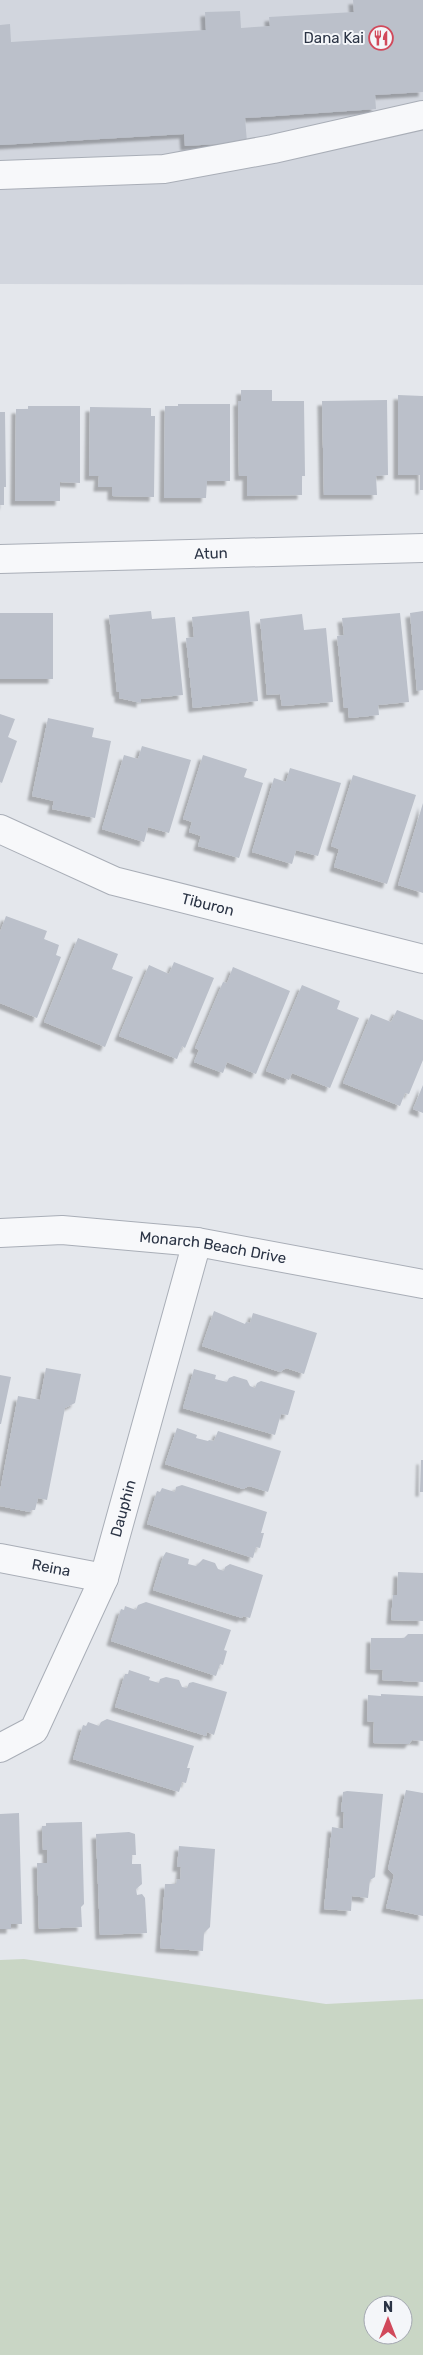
<svg xmlns="http://www.w3.org/2000/svg" width="423" height="2355" font-family="Rubik,sans-serif">
	<defs>
		<filter id="shadow"><feDropShadow dx="-4.5" dy="4.5" stdDeviation="1" flood-color="#0004"/></filter>
	</defs>
	<rect width="100%" height="100%" fill="#e4e7ec"/>
	<path fill="#d2d6de" d="M 0,0 L 423,0 L 423,285 L 0,284 Z"/>
	<path fill="#c9d6c5" fill-rule="evenodd" d="M 24,1959 L 326,2004 L 423,1999 L 423,2355 L 0,2355 L 0,1960 ZM 373,2305 L 403,2305 L 403,2335 L 373,2335 Z"/>
	<path fill="#bbc0ca" filter="url(#shadow)" d="M 353,0 L 423,0 L 423,92 L 375,95 L 376,109 L 245,118 L 247,142 L 185,146 L 184,134 L 0,145 L 0,25 L 10,24 L 11,42 L 206,30 L 205,12 L 240,11 L 241,28 L 270,26 L 269,17 L 354,12 Z
		M 241,390 L 272,390 L 272,401 L 304,401 L 305,476 L 302,476 L 302,495 L 247,496 L 247,476 L 239,476 L 238,401 L 241,401 Z
		M 398,395 L 423,396 L 423,490 L 420,490 L 420,475 L 398,475 Z
		M 387,400 L 388,475 L 376,476 L 377,495 L 324,495 L 322,401 Z
		M 178,404 L 230,404 L 230,481 L 207,481 L 206,498 L 164,498 L 165,406 L 178,406 Z
		M 28,406 L 80,406 L 80,483 L 60,482 L 60,501 L 15,501 L 16,409 L 28,409 Z
		M 90,407 L 151,408 L 151,416 L 155,416 L 154,497 L 112,496 L 112,487 L 98,487 L 99,476 L 89,476 Z
		M 0,412 L 5,412 L 6,487 L 4,487 L 4,505 L 0,505 Z
		M 151,611 L 152,619 L 175,617 L 183,695 L 141,699 L 141,703 L 119,698 L 119,692 L 117,692 L 109,615 Z
		M 249,611 L 258,701 L 193,708 L 186,638 L 194,637 L 192,617 Z
		M 423,611 L 423,690 L 417,691 L 410,613 Z
		M 0,613 L 53,613 L 53,679 L 0,679 Z
		M 400,613 L 409,702 L 378,705 L 379,715 L 349,718 L 348,708 L 344,708 L 337,636 L 344,635 L 342,618 Z
		M 302,614 L 304,630 L 326,628 L 333,702 L 282,706 L 280,694 L 267,695 L 260,619 Z
		M 0,714 L 15,719 L 8,737 L 17,741 L 2,783 L 0,782 Z
		M 48,718 L 94,728 L 92,737 L 111,741 L 95,818 L 52,809 L 54,801 L 32,796 Z
		M 142,746 L 191,760 L 169,833 L 148,827 L 144,842 L 102,829 L 124,755 L 138,759 Z
		M 203,755 L 247,769 L 244,777 L 263,783 L 239,858 L 198,846 L 201,836 L 189,832 L 192,822 L 183,819 Z
		M 290,768 L 341,783 L 318,856 L 296,850 L 292,864 L 252,852 L 274,778 L 286,782 Z
		M 353,775 L 416,795 L 387,884 L 334,867 L 339,849 L 331,846 Z
		M 423,803 L 423,893 L 398,885 Z
		M 6,916 L 47,931 L 44,939 L 59,945 L 56,955 L 61,957 L 37,1018 L 0,1003 L 0,932 Z
		M 78,938 L 118,954 L 112,969 L 133,977 L 105,1047 L 44,1022 Z
		M 174,962 L 214,978 L 185,1048 L 182,1046 L 177,1059 L 119,1036 L 149,965 L 169,974 Z
		M 233,967 L 290,991 L 256,1074 L 227,1062 L 223,1073 L 194,1062 L 199,1050 L 195,1048 L 223,982 L 227,983 Z
		M 302,985 L 340,1001 L 337,1009 L 359,1018 L 330,1088 L 292,1073 L 289,1080 L 266,1071 Z
		M 397,1010 L 423,1020 L 423,1060 L 409,1094 L 405,1093 L 400,1106 L 343,1083 L 371,1014 L 391,1022 Z
		M 423,1085 L 423,1113 L 413,1109 Z
		M 214,1311 L 245,1324 L 246,1322 L 250,1323 L 253,1313 L 317,1333 L 304,1374 L 286,1368 L 280,1372 L 202,1346 Z
		M 46,1368 L 81,1374 L 75,1403 L 65,1408 L 47,1500 L 38,1498 L 35,1510 L 31,1510 L 30,1512 L 0,1506 L 0,1491 L 18,1396 L 40,1400 Z
		M 194,1369 L 216,1375 L 215,1379 L 227,1382 L 229,1378 L 234,1376 L 247,1380 L 250,1386 L 255,1388 L 257,1383 L 261,1381 L 295,1391 L 288,1415 L 281,1414 L 275,1435 L 183,1408 Z
		M 0,1375 L 11,1377 L 1,1424 L 0,1424 Z
		M 177,1428 L 197,1435 L 196,1438 L 208,1441 L 209,1440 L 214,1441 L 218,1431 L 281,1451 L 268,1492 L 249,1486 L 243,1489 L 165,1464 Z
		M 421,1460 L 423,1460 L 423,1492 L 420,1492 Z
		M 182,1485 L 267,1512 L 261,1533 L 264,1533 L 260,1548 L 256,1547 L 253,1558 L 147,1524 L 157,1491 L 160,1492 L 162,1488 L 175,1492 L 176,1487 Z
		M 166,1552 L 189,1559 L 188,1564 L 196,1566 L 203,1559 L 215,1563 L 218,1569 L 224,1571 L 225,1567 L 230,1564 L 263,1575 L 250,1618 L 243,1616 L 242,1618 L 153,1590 L 163,1557 Z
		M 398,1572 L 423,1573 L 423,1621 L 391,1620 L 393,1595 L 397,1595 Z
		M 146,1602 L 231,1630 L 224,1650 L 227,1651 L 223,1665 L 220,1664 L 216,1676 L 111,1641 L 121,1609 L 124,1610 L 125,1606 L 136,1610 L 138,1605 Z
		M 408,1634 L 423,1634 L 423,1682 L 382,1680 L 383,1670 L 370,1669 L 371,1638 L 404,1638 Z
		M 129,1670 L 150,1677 L 149,1680 L 159,1683 L 160,1679 L 166,1677 L 179,1680 L 182,1687 L 187,1688 L 189,1683 L 193,1682 L 227,1692 L 214,1735 L 207,1732 L 206,1736 L 115,1707 L 125,1674 L 128,1674 Z
		M 381,1694 L 423,1696 L 423,1741 L 412,1740 L 409,1744 L 373,1743 L 374,1722 L 367,1721 L 368,1695 L 381,1696 Z
		M 107,1719 L 194,1746 L 187,1768 L 190,1768 L 186,1783 L 182,1782 L 179,1792 L 73,1759 L 83,1725 L 86,1726 L 88,1722 L 99,1726 L 101,1722 Z
		M 406,1790 L 423,1793 L 423,1916 L 386,1908 L 394,1875 L 388,1869 Z
		M 347,1791 L 383,1794 L 375,1877 L 370,1880 L 368,1898 L 352,1896 L 351,1911 L 324,1909 L 332,1827 L 343,1829 L 344,1812 L 341,1812 L 343,1792 Z
		M 19,1813 L 22,1924 L 11,1924 L 11,1929 L 0,1929 L 0,1814 Z
		M 82,1822 L 84,1904 L 81,1907 L 82,1927 L 39,1929 L 37,1863 L 47,1863 L 47,1850 L 43,1850 L 42,1826 L 46,1826 L 46,1823 Z
		M 129,1832 L 135,1834 L 136,1855 L 132,1855 L 132,1864 L 141,1864 L 142,1884 L 136,1889 L 137,1895 L 142,1894 L 145,1898 L 147,1933 L 100,1935 L 96,1834 Z
		M 179,1846 L 215,1849 L 210,1927 L 204,1933 L 203,1951 L 160,1948 L 165,1884 L 176,1884 L 177,1879 L 180,1880 L 181,1867 L 177,1867 Z"/>
	<g fill="none" stroke-linecap="round" stroke-linejoin="round">
		<g stroke="#a9aeb7" stroke-width="30">
			<g id="minor">
				<path d="M 0,175 L 164,169 L 273,149 L 423,115"/>
				<path id="s1" d="M 0,559 L 423,548"/>
				<path id="s2" d="M 0,829 L 114,881 L 423,959"/>
				<path id="s3" d="M 0,1233 L 62,1230 L 197,1242 L 423,1284"/>
				<path id="s4" d="M 0,1558 L 104,1578"/>
				<path id="s5" d="M 0,1748 L 34,1730 L 104,1578 L 197,1242"/>
			</g>
		</g>
		<use href="#minor" stroke="#f7f8fa" stroke-width="28"/>
	</g>
	<defs>
		<g id="restaurant-ring" transform="scale(1.25)"><circle r="9.5" fill="#f4f6f9" stroke="#d1495b" stroke-width="1.5"/><path d="M-5-6h1v4h1v-4h1v4h1v-4h1v5L-1.5 .5V6h-2V.5L-5-1ZM5-6V6H3V1.5H1.5Q1.5-4 5-6Z" fill="#d1495b"/></g>
	</defs>
	<g fill-rule="evenodd">
		<use href="#restaurant-ring" x="381" y="38"/>
	</g>
	<g text-anchor="middle" dominant-baseline="central" stroke-width="4" stroke-linejoin="round" paint-order="stroke">
		<g font-size="15" fill="#2b3445" stroke="#f4f6f9" text-anchor="end">
			<text x="364" y="38">Dana Kai</text>
		</g>
		<g font-size="15" fill="#2b3445" stroke="#f4f6f9">
			<text stroke="none"><textPath href="#s1" startOffset="211">Atun</textPath></text>
			<text stroke="none"><textPath href="#s2" startOffset="222">Tiburon</textPath></text>
			<text stroke="none"><textPath href="#s3" startOffset="214">Monarch Beach Drive</textPath></text>
			<text stroke="none"><textPath href="#s5" startOffset="278">Dauphin</textPath></text>
			<text stroke="none"><textPath href="#s4" startOffset="52">Reina</textPath></text>
		</g>
	</g>
	<g transform="translate(388 2320)"><circle r="24" fill="#f4f6f9" stroke="#a4a8b1"/>
	<path d="M0-4L9 19L0 12L-9 19Z" fill="#d1495b"/>
	<text y="-8" font-size="14" font-weight="bold" text-anchor="middle" fill="#2b3445">N</text>
	</g>
</svg>
